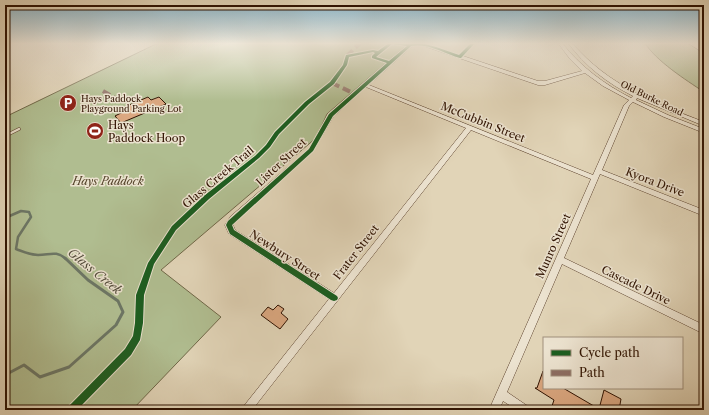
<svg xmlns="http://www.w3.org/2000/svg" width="709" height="415" font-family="'Libre Caslon Text',serif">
	<rect width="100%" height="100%" fill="#e1d4b7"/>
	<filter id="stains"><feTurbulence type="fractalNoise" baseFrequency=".005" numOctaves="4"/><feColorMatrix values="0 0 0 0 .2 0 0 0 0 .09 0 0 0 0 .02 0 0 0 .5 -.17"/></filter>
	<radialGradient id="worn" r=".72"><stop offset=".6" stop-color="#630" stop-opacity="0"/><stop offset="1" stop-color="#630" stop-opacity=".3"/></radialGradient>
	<path fill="#b0bd90" stroke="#706848" d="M 158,43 L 409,43 L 327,114 L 316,138 L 161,270 L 221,317 L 132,410 L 5,410 L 5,117 Z
		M 645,43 L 704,43 L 704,92 C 686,80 656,61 645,43 Z"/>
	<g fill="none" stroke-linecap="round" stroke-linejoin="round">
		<path stroke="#6c7665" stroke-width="2.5" d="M 5,218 L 21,211 L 29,212 L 31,217 L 18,237 L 16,249 C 24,252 30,255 38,255 C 50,255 56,250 66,259"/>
		<path stroke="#6c7665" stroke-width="3" d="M 5,375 L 24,365 L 40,377 L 69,367 L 116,325 L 123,312 L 118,301 L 88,280 L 65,258"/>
	</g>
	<path fill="#dba881" stroke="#2f1201" d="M 148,97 L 151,100 L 159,97 L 166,104 L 121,123 L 115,116 L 123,112 L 120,109 Z
		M 278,305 L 284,309 L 281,313 L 288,319 L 280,329 L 261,315 L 268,307 L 273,310 Z
		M 543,371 L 544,388 L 563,388 L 599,409 L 604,390 L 621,399 L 619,410 L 559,410 L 552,406 L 554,400 L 535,388 L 537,388 Z"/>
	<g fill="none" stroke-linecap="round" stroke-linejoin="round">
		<g stroke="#5c422e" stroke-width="3.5">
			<path id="lane" d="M 390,63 L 373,57 L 391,43 L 410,45
				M 5,136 L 19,129"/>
		</g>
		<g stroke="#5c422e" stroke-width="1">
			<path id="street" d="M 411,43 L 424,43 L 459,55 L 471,43 L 475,43 L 463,56 L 538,81 L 545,81 L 582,71 L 570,59 L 558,43 L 562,43 C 581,67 604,84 631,98 L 633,96 C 607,83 585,66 568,43 L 572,43 C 609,86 653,102 704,122 L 704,126 L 637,98 L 636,100 L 668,115 L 704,129 L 704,133 L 664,117 L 633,102 L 629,106 L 602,170 L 704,210 L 704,216 L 600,174 L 564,258 L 704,325 L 704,334 L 562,264 L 507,392 L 529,407 L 531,410 L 517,410 L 503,401 L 499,410 L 489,410 L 591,179 L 471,130 L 252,410 L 241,410 L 243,407 L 329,299 L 229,234 L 225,225 L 231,216 L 309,149 L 325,120 L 333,111 ZM 415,44 L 421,45 L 538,85 L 545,85 L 585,73 L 603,86 L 629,100 L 624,105 L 593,175 L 369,85 ZM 366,87 L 466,128 L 334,293 L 235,230 L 233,225 L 237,220 L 313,151 L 333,117 Z"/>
		</g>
		<g stroke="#2f1201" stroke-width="1">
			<path id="primary" d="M 688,43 L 697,43 L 704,48 L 704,53 Z"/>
		</g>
		<use href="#lane" stroke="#ece3d0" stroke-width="2.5"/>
		<use href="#street" fill="#ece3d0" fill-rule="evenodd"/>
		<use href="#primary" fill="#e1d4b7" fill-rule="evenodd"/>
		<path stroke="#8d6e63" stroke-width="4" stroke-dasharray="8 4" stroke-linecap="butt" d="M 347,56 L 360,43
			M 332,83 L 355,94
			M 103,91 L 115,98"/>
		<g stroke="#ece3d0" stroke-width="2">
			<path id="cycleway" d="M 389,43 L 410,44 L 421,43 L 436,47 L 459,55 L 471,43 L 475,43 L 461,58 L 460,58 C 445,54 427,42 411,46 L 333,116 L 313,151 L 232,225 L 234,230 L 337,296 L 338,298 L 337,300 L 334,301 L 331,300 L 230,234 L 226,225 L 228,221 L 309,149 L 329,114 L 387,63 L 372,58 L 372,56 L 375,53 L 373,52 L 349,57 L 347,65 L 334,84 L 309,104 L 279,134 L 270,147 L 259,158 L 209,199 L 176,230 L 154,264 L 144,295 L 143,323 L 140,340 L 131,355 L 77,410 L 67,410 L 68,407 L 125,349 L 133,336 L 135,323 L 136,295 L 148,263 L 172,226 L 205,195 L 255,156 L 266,145 L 275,132 L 305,102 L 330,82 L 343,65 L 346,55 L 373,50 L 378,51 ZM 392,44 L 407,46 L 389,61 L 376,57 Z"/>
		</g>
		<use href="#cycleway" fill="#1b5e20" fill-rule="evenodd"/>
	</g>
	<linearGradient id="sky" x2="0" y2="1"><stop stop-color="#87b6ce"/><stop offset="0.43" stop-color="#f2ecdf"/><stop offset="1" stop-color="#f2ecdf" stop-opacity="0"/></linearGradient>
	<rect width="709" height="101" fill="url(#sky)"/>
	<defs>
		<g id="parking-disc" transform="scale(0.9)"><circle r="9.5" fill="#8f2418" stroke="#ece3d0"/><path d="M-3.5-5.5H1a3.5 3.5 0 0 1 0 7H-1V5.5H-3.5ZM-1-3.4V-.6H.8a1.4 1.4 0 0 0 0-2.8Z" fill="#fff"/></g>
		<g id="stadium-disc" transform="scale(0.9)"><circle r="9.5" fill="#8f2418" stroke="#ece3d0"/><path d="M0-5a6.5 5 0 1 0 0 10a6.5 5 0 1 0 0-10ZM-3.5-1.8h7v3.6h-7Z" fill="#fff"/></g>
	</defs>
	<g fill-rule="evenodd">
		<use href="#parking-disc" x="68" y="103"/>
		<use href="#stadium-disc" x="95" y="131"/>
	</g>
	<g text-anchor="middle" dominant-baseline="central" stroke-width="3" stroke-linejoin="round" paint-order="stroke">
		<g font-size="9" fill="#2f1201" stroke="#ece3d0" text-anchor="start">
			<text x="81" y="98">Hays Paddock<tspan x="81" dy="10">Playground Parking Lot</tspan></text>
		</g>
		<g font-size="9" fill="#2f1201" stroke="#ece3d0">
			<text transform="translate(652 98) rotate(26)">Old Burke Road</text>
		</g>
		<g font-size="11" fill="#2f1201" stroke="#ece3d0">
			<text transform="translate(483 122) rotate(22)">McCubbin Street</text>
			<text transform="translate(281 162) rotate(-43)">Lister Street</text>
			<text transform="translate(218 177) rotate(-40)">Glass Creek Trail</text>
			<text transform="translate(655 182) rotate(21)">Kyora Drive</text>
			<text transform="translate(553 246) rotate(-66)">Munro Street</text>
			<text transform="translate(356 252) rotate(-52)">Frater Street</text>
			<text transform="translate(285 255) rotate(33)">Newbury Street</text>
			<text transform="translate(636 285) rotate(26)">Cascade Drive</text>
		</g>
		<g font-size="11" fill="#2f1201" stroke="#ece3d0" text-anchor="start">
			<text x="108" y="125">Hays<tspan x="108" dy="13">Paddock Hoop</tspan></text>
		</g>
		<g font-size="11" font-style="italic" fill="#56452c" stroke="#ece3d0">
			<text x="108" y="181">Hays Paddock</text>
		</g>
		<g font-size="12" font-style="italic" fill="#534c3b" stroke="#ece3d0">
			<text transform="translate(95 271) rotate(39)">Glass Creek</text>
		</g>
	</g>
	<rect width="709" height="415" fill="none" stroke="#e1d4b7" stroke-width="20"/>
	<rect x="6" y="6" width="697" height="403" fill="none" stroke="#2f1201" stroke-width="2"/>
	<rect x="10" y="10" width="689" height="395" fill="none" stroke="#2f1201"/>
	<rect x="543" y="337" width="140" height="52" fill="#ece3d0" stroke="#a08f7d"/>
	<rect x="551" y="350" width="20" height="6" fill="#1b5e20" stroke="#a08f7d"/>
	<text x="579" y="357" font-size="12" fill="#2f1201">Cycle path</text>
	<rect x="551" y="370" width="20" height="6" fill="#8d6e63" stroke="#a08f7d"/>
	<text x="579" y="377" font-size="12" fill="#2f1201">Path</text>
	<rect width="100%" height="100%" filter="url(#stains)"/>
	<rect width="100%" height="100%" fill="url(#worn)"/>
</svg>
